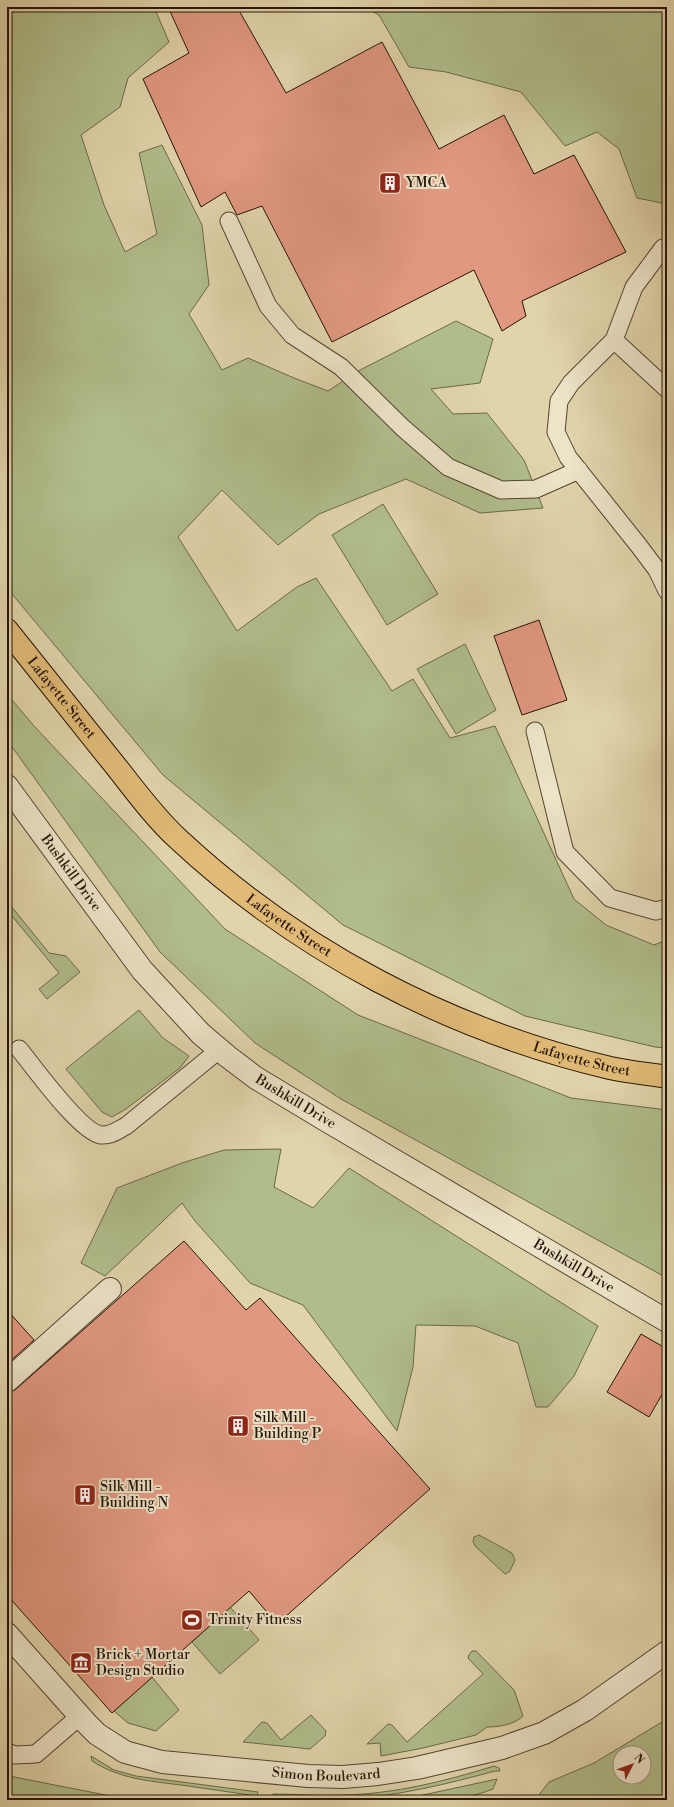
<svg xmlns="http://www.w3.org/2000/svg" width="674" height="1807" font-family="'Libre Bodoni',serif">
	<rect width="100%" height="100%" fill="#e1d4ab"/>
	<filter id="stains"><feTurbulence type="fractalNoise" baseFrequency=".005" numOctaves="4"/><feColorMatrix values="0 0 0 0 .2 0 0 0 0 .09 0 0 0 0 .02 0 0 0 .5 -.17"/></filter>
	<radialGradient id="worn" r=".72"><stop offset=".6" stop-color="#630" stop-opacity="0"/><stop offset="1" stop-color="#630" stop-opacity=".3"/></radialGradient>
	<path fill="#b0bd8b" stroke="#6b6949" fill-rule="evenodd" d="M 7,7 L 154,7 L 169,42 L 128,78 L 120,107 L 81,135 L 104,205 L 125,252 L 157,234 L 139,153 L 162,145 L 202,225 L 209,285 L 189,314 L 222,370 L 248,358 L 294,378 L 328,391 L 360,370 L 456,321 L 493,339 L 480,383 L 431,389 L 453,414 L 487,413 L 524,460 L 543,508 L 480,513 L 406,479 L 319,514 L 278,545 L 222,490 L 178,537 L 237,631 L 297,587 L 316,578 L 392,691 L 413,679 L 450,738 L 495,726 L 574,899 L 606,925 L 654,945 L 667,940 L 667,1048 L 655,1047 L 525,1016 L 343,925 L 163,775 L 7,588 Z
		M 364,7 L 667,7 L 667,204 L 637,198 L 619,149 L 597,132 L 565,146 L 521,92 L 446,72 L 409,67 L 379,15 Z
		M 383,504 L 438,594 L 387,625 L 332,535 Z
		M 465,644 L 496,710 L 456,734 L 417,669 Z
		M 7,694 L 34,726 L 225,929 L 358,1015 L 571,1098 L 667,1110 L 667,1278 L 341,1099 L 255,1043 L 160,952 L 7,740 Z
		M 7,901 L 49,953 L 66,956 L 80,972 L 47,999 L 39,989 L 59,973 L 7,910 Z
		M 139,1010 L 163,1038 L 189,1056 L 180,1068 L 126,1109 L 112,1117 L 102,1112 L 66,1069 Z
		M 281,1149 L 274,1187 L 313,1208 L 349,1168 L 598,1326 L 574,1376 L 548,1407 L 536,1407 L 518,1343 L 475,1326 L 416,1325 L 413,1367 L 397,1431 L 303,1305 L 250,1283 L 195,1221 L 182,1203 L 105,1276 L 81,1263 L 117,1188 L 182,1163 L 224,1150 Z
		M 479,1535 L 512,1553 L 515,1560 L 510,1571 L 505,1574 L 476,1547 L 473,1542 L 474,1537 Z
		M 230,1607 L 259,1640 L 220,1674 L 192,1642 Z
		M 472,1651 L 476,1651 L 514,1690 L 523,1716 C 514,1725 498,1727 487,1727 L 476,1735 L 423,1748 L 381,1756 L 380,1743 L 367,1744 L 388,1724 L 392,1725 L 407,1742 L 483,1674 L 468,1658 L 469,1655 Z
		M 152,1677 L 179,1710 L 156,1731 L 128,1723 L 114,1711 Z
		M 311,1715 L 326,1731 L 325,1736 L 310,1749 L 243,1742 L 262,1722 L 267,1723 L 281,1740 Z
		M 667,1719 L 667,1800 L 535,1800 L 549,1782 L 594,1763 ZM 620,1753 L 644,1753 L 644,1777 L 620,1777 Z
		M 91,1756 L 114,1770 L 136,1776 L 258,1792 L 257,1796 C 232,1792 206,1789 181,1785 C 149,1781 120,1779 92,1761 Z
		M 494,1766 L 499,1768 L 500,1771 L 495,1771 C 447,1784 398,1796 348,1799 C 323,1800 298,1799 272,1797 L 273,1794 C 296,1794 320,1796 343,1795 C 394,1794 446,1781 494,1766 Z
		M 7,1774 L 14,1777 L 131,1800 L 24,1800 L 7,1794 Z
		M 497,1779 L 493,1789 C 467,1800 438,1800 410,1800 L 409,1798 Z"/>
	<path fill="#e19881" stroke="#261507" d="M 168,7 L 237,7 L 286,93 L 382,42 L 439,149 L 504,115 L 534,174 L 574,155 L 626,252 L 522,301 L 526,316 L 502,331 L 474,270 L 332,342 L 262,206 L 237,215 L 225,192 L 201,207 L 143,79 L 189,53 Z
		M 539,620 L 567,700 L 522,715 L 494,636 Z
		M 184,1241 L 246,1310 L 260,1298 L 430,1489 L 277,1624 L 249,1591 L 112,1713 L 7,1595 L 7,1393 L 15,1390 Z
		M 7,1310 L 34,1340 L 7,1364 Z
		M 641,1334 L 667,1349 L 667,1386 L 649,1417 L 607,1392 Z"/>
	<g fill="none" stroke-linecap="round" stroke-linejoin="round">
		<g stroke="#554530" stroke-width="19">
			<path id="service" d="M 229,221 L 268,306 L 292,335 L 341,367 L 403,428 L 448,467 L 501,490 L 536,489 L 579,470
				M 667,248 L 663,248 L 634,287 L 614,340 L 571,383 L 559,401 L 556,432 L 568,457 L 639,546 L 657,570 L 667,591
				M 614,340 L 667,389
				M 535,731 L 565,852 L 610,898 L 656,911 L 667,908
				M 19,1049 C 34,1067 80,1132 101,1135 C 111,1136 118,1130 126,1126 L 219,1050
				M 7,1752 L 15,1755 L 36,1754 L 80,1716"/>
		</g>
		<g stroke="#554530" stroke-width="24">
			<path id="pedestrian" d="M 7,1381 L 110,1289"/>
		</g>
		<g stroke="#554530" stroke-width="24">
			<g id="minor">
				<path id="s1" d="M 7,1634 L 87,1724 L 97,1734 L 125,1752 L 162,1762 L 308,1776 L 343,1777 L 378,1774 L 417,1768 L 502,1748 L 544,1733 L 585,1710 L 667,1652"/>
			</g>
		</g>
		<g stroke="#554530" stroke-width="24">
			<g id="tertiary">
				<path id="s2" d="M 7,786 L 142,970 L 201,1034 L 227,1056 L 256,1078 L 324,1119 L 667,1321"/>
			</g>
		</g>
		<g stroke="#261507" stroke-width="24">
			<g id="primary">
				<path id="s3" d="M 7,630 C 41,673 76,716 110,759 C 132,786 152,815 177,838 C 298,951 449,1030 610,1068 C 629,1072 648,1074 667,1077"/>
			</g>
		</g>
		<use href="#service" stroke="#ece3c8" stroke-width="17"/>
		<use href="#pedestrian" stroke="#ece3c8" stroke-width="22"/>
		<use href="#minor" stroke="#ece3c8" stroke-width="22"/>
		<use href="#tertiary" stroke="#ece3c8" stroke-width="22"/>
		<use href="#primary" stroke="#e0ba76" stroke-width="22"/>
	</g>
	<defs>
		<g id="building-square" transform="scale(1.15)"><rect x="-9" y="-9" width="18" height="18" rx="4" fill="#8f2418" stroke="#ece3c8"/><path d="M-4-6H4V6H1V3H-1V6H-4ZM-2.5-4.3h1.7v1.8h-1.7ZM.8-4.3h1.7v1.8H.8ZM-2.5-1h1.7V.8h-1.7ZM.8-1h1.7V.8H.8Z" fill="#fff"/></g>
		<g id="stadium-square" transform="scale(1.15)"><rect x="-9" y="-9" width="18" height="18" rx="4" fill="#8f2418" stroke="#ece3c8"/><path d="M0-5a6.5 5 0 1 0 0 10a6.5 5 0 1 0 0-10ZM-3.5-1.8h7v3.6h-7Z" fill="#fff"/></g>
		<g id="museum-square" transform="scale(1.15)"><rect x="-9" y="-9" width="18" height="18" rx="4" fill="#8f2418" stroke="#ece3c8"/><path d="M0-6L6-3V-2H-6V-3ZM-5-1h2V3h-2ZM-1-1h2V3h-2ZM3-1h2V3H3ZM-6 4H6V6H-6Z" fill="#fff"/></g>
	</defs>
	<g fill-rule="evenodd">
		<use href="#building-square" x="390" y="183"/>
		<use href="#building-square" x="238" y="1426"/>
		<use href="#building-square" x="85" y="1495"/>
		<use href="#stadium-square" x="192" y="1620"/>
		<use href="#museum-square" x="81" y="1663"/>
	</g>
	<g text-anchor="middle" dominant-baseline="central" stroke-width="4" stroke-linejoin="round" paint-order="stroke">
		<g font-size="14" fill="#261507" stroke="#ece3c8" text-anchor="start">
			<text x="406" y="183">YMCA</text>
			<text x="254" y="1418">Silk Mill -<tspan x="254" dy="16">Building P</tspan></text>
			<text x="100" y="1487">Silk Mill -<tspan x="100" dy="16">Building N</tspan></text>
			<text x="208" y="1620">Trinity Fitness</text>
			<text x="96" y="1655">Brick + Mortar<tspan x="96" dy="16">Design Studio</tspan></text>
		</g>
		<g font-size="14" fill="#261507" stroke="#ece3c8">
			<text stroke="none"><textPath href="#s3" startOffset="87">Lafayette Street</textPath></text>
			<text stroke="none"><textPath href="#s2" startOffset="108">Bushkill Drive</textPath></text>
			<text stroke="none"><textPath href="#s3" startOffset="411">Lafayette Street</textPath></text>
			<text stroke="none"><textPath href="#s3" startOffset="735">Lafayette Street</textPath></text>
			<text stroke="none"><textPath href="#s2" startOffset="432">Bushkill Drive</textPath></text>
			<text stroke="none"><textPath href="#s2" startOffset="755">Bushkill Drive</textPath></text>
			<text stroke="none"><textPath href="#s1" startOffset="371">Simon Boulevard</textPath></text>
		</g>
	</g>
	<rect width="674" height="1807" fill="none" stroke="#e1d4ab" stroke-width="24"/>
	<rect x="8" y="8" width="658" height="1791" fill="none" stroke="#261507" stroke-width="2"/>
	<rect x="12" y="12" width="650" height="1783" fill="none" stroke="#261507"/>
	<g transform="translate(632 1765) rotate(49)"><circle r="19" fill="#ece3c8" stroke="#9d917b"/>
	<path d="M0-3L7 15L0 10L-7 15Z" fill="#8f2418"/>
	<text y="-6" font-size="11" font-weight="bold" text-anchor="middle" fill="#261507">N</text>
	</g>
	<rect width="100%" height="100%" filter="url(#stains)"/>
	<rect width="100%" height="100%" fill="url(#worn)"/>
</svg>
